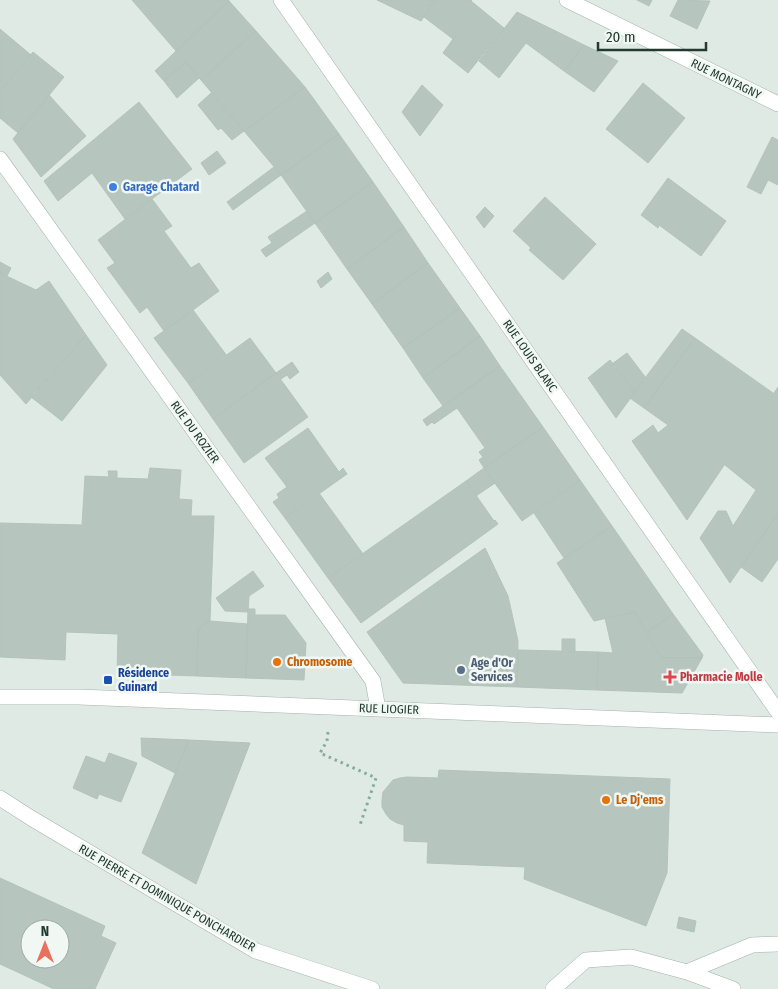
<svg xmlns="http://www.w3.org/2000/svg" width="778" height="989" font-family="'Fira Sans Condensed',sans-serif">
	<rect width="100%" height="100%" fill="#e0eae5"/>
	<path fill="#b6c5bd" stroke="#b3c3bb" fill-rule="evenodd" d="M 132,0 L 229,0 L 229,1 L 176,51 Z
		M 377,0 L 435,0 L 421,21 Z
		M 435,0 L 472,0 L 471,1 L 504,28 L 468,73 L 443,53 L 453,39 L 424,17 Z
		M 637,0 L 652,0 L 649,6 Z
		M 678,0 L 710,1 L 697,29 L 670,16 Z
		M 229,1 L 256,31 L 201,80 L 186,62 L 164,81 L 155,71 Z
		M 517,12 L 584,45 L 564,71 L 526,43 L 499,78 L 479,61 Z
		M 0,29 L 31,55 L 0,91 Z
		M 256,31 L 305,87 L 244,131 L 201,80 Z
		M 584,45 L 618,61 L 594,92 L 564,71 Z
		M 33,52 L 64,77 L 18,133 L 0,118 L 0,91 Z
		M 186,62 L 199,78 L 177,98 L 164,81 Z
		M 643,83 L 685,118 L 648,163 L 606,129 Z
		M 422,85 L 443,105 L 420,136 L 402,112 Z
		M 305,87 L 339,134 L 281,175 L 244,131 Z
		M 211,93 L 244,131 L 232,140 L 221,128 L 218,130 L 198,105 Z
		M 49,95 L 86,136 L 41,177 L 13,139 Z
		M 139,102 L 192,169 L 125,219 L 92,173 L 58,201 L 44,181 Z
		M 339,134 L 373,182 L 315,223 L 281,175 Z
		M 772,137 L 778,140 L 778,185 L 768,180 L 761,194 L 747,187 Z
		M 217,151 L 226,163 L 209,175 L 201,163 Z
		M 274,167 L 281,175 L 233,210 L 227,202 Z
		M 668,178 L 726,221 L 701,256 L 659,225 L 658,228 L 641,215 Z
		M 373,182 L 404,227 L 347,269 L 315,223 Z
		M 545,197 L 596,244 L 563,280 L 529,250 L 531,248 L 513,231 Z
		M 152,199 L 172,226 L 164,231 L 191,268 L 199,263 L 219,291 L 164,331 L 147,307 L 140,313 L 113,276 L 107,268 L 115,263 L 98,240 Z
		M 485,207 L 494,216 L 484,228 L 476,217 Z
		M 307,211 L 315,223 L 266,257 L 261,250 L 272,243 L 268,237 Z
		M 404,227 L 428,263 L 372,304 L 347,269 Z
		M 0,262 L 11,268 L 7,276 L 0,273 Z
		M 428,263 L 460,308 L 403,348 L 372,304 Z
		M 328,272 L 332,279 L 321,288 L 317,281 Z
		M 0,273 L 36,290 L 49,281 L 86,335 L 26,404 L 0,375 Z
		M 460,308 L 480,336 L 423,378 L 403,348 Z
		M 193,310 L 227,356 L 188,383 L 154,338 Z
		M 682,329 L 695,338 L 644,408 L 630,398 Z
		M 86,335 L 107,365 L 62,421 L 31,397 Z
		M 480,336 L 500,366 L 443,406 L 423,378 Z
		M 250,338 L 276,373 L 213,419 L 188,383 Z
		M 695,338 L 773,393 L 687,520 L 632,441 L 653,425 L 658,433 L 668,425 L 644,408 Z
		M 627,353 L 646,378 L 635,392 L 612,364 Z
		M 610,360 L 635,392 L 616,418 L 588,378 Z
		M 292,362 L 299,372 L 290,379 L 287,375 L 281,379 L 276,373 Z
		M 500,366 L 543,427 L 484,468 L 479,460 L 483,457 L 479,452 L 485,448 L 457,408 L 434,424 L 432,422 L 427,426 L 423,420 Z
		M 276,373 L 308,417 L 244,463 L 213,419 Z
		M 778,387 L 778,513 L 730,583 L 700,538 L 718,511 L 726,511 L 733,526 L 756,490 L 725,465 Z
		M 543,427 L 580,480 L 522,521 L 484,468 Z
		M 308,428 L 339,472 L 343,468 L 347,474 L 285,518 L 273,502 L 279,498 L 277,494 L 287,487 L 265,458 Z
		M 150,468 L 181,470 L 179,499 L 192,500 L 191,516 L 214,516 L 210,621 L 198,628 L 197,676 L 117,673 L 118,634 L 66,632 L 65,660 L 0,657 L 0,523 L 82,525 L 85,476 L 109,477 L 108,471 L 117,471 L 117,478 L 148,479 Z
		M 484,468 L 495,483 L 476,496 L 466,481 Z
		M 580,480 L 612,526 L 564,558 L 534,513 Z
		M 466,481 L 494,521 L 495,520 L 498,524 L 361,623 L 328,578 Z
		M 319,493 L 363,554 L 328,578 L 285,518 Z
		M 778,513 L 778,559 L 762,582 L 741,567 Z
		M 612,526 L 673,614 L 646,633 L 635,612 L 594,621 L 557,563 Z
		M 485,548 L 508,596 L 518,641 L 517,687 L 403,683 L 367,632 Z
		M 253,571 L 264,586 L 249,596 L 248,612 L 225,611 L 216,598 Z
		M 248,609 L 255,609 L 255,615 L 285,615 L 306,643 L 304,680 L 246,678 Z
		M 635,612 L 661,658 L 702,658 L 682,693 L 597,690 L 598,652 L 613,653 L 605,618 Z
		M 673,614 L 703,655 L 702,658 L 661,658 L 646,633 Z
		M 210,621 L 248,624 L 246,678 L 197,676 L 198,628 Z
		M 562,639 L 575,639 L 575,652 L 562,652 Z
		M 518,650 L 598,652 L 597,690 L 517,687 Z
		M 141,738 L 189,740 L 175,773 L 142,756 Z
		M 189,740 L 250,743 L 196,884 L 142,853 Z
		M 109,753 L 137,763 L 121,802 L 99,794 L 97,799 L 73,788 L 86,756 L 105,763 Z
		M 439,770 L 670,779 L 667,873 L 646,926 L 524,879 L 525,867 L 427,863 L 428,842 L 404,841 L 404,825 L 397,823 L 390,819 L 386,814 L 382,807 L 382,800 L 383,792 L 393,780 L 400,778 L 407,777 L 438,778 Z
		M 0,878 L 105,926 L 101,936 L 116,943 L 95,989 L 54,989 L 0,964 ZM 30,929 L 60,929 L 60,959 L 30,959 Z
		M 679,917 L 696,921 L 694,932 L 677,928 Z"/>
	<g fill="none" stroke-linecap="round" stroke-linejoin="round">
		<g stroke="#a3b2ab" stroke-width="16">
			<path id="minor" d="M 281,0 L 778,712
				M 567,0 L 778,104
				M 0,159 L 373,681 L 378,709
				M 0,697 L 79,697 L 778,725
				M 0,798 L 31,818 L 256,951 L 372,989
				M 687,972 L 752,945 L 778,944
				M 553,989 L 586,960 L 631,957 L 687,972 L 733,989"/>
		</g>
		<path stroke="#83ac9a" stroke-width="3" stroke-dasharray="2.5 4" stroke-linecap="butt" d="M 328,732 L 327,741 L 320,753 L 376,778 L 360,825"/>
		<use href="#minor" stroke="#fff" stroke-width="15"/>
	</g>
	<circle fill="#3f7fe0" stroke="#f1f7f3" stroke-width="2" cx="113" cy="187" r="5"/>
	<g fill="#e8710a" stroke="#f1f7f3" stroke-width="2">
		<circle cx="277" cy="662" r="5"/>
		<circle cx="606" cy="800" r="5"/>
	</g>
	<circle fill="#5c6f8a" stroke="#f1f7f3" stroke-width="2" cx="461" cy="670" r="5"/>
	<path fill="#e0444e" stroke="#f1f7f3" stroke-width="2" d="M667.5 669.5h5v5h5v5h-5v5h-5v-5h-5v-5h5z"/>
	<rect fill="#1a4fb4" stroke="#f1f7f3" stroke-width="2" x="103" y="675" width="10" height="10" rx="2.5"/>
	<g text-anchor="middle" dominant-baseline="central" stroke-width="5" stroke-linejoin="round" paint-order="stroke">
		<g font-size="12" fill="#223a30" stroke="#f1f7f3">
			<text transform="translate(726 79) rotate(26)">RUE MONTAGNY</text>
			<text transform="translate(530 356) rotate(55)">RUE LOUIS BLANC</text>
			<text transform="translate(195 432) rotate(54)">RUE DU ROZIER</text>
			<text transform="translate(389 709) rotate(2)">RUE LIOGIER</text>
			<text transform="translate(167 898) rotate(30)">RUE PIERRE ET DOMINIQUE PONCHARDIER</text>
		</g>
		<g font-size="12" font-weight="bold" fill="#366cbe" stroke="#f1f7f3" text-anchor="start">
			<text x="123" y="187">Garage Chatard</text>
		</g>
		<g font-size="12" font-weight="bold" fill="#c56008" stroke="#f1f7f3" text-anchor="start">
			<text x="287" y="662">Chromosome</text>
			<text x="616" y="800">Le Dj'ems</text>
		</g>
		<g font-size="12" font-weight="bold" fill="#4e5e75" stroke="#f1f7f3" text-anchor="start">
			<text x="471" y="663">Age d'Or<tspan x="471" dy="14">Services</tspan></text>
		</g>
		<g font-size="12" font-weight="bold" fill="#164399" stroke="#f1f7f3" text-anchor="start">
			<text x="118" y="673">Résidence<tspan x="118" dy="14">Guinard</tspan></text>
		</g>
		<g font-size="12" font-weight="bold" fill="#be3a42" stroke="#f1f7f3" text-anchor="start">
			<text x="680" y="677">Pharmacie Molle</text>
		</g>
	</g>
	<g transform="translate(45 944)"><circle r="24" fill="#f1f7f3" stroke="#9eaba5"/>
	<path d="M0-4L9 19L0 12L-9 19Z" fill="#e96f5f"/>
	<text y="-8" font-size="14" font-weight="bold" text-anchor="middle" fill="#223a30">N</text>
	</g>
	<path d="M598 42v8h108v-8" fill="none" stroke="#223a30" stroke-width="2.5"/>
	<text x="606" y="42" font-size="15" fill="#223a30" stroke="#f1f7f3" stroke-width="4" paint-order="stroke">20 m</text>
</svg>
